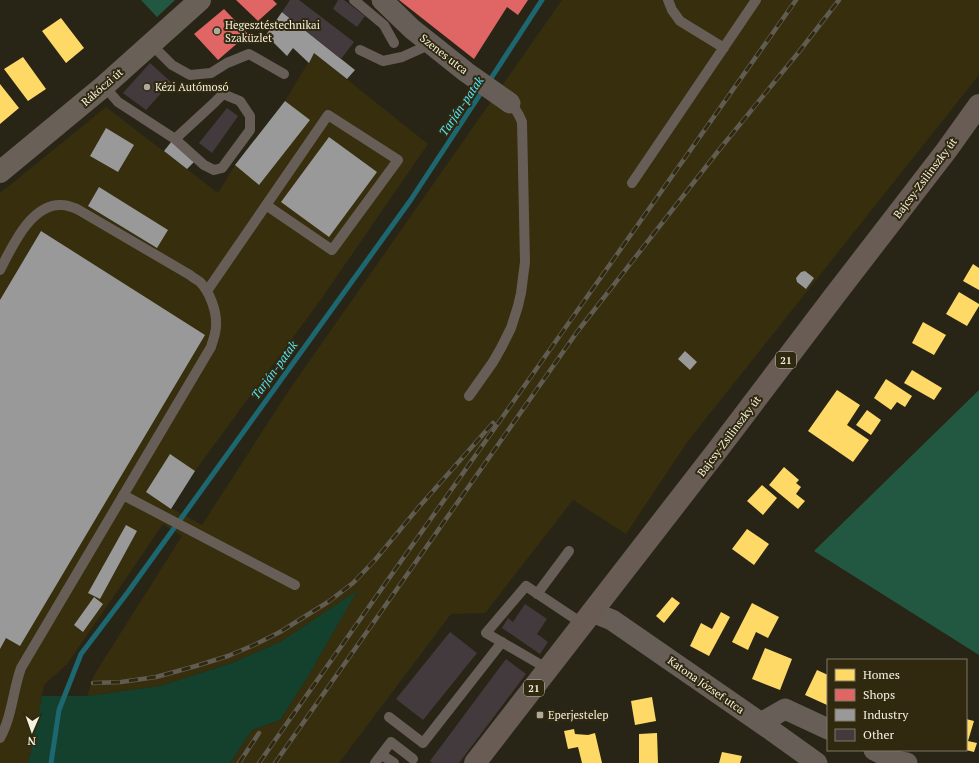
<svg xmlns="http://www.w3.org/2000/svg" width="979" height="763" font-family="'PT Serif',serif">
	<rect width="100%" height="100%" fill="#282517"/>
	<path fill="#362e0d" d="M 562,0 L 979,0 L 979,75 L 688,441 L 626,534 L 573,500 L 485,613 L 451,614 L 339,763 L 230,763 L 252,730 L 280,720 L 307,678 L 356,592 L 280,642 L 232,663 L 160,686 L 87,696 L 94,675 L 182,536 L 163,524 L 112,599 L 67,664 L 44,685 L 32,747 L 28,763 L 0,763 L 0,193 L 106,107 L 218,193 L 235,165 L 285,101 L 314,53 L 428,144 L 322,298 L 195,471 L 171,508 L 202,525 L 287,393 Z"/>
	<path fill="#14412d" d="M 357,591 L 307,678 L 280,720 L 252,730 L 230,763 L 28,763 L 32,747 L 42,696 L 87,696 L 160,686 L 232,663 L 280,642 Z"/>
	<path fill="#225841" d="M 141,0 L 175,0 L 157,17 Z
		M 979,390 L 979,655 L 814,551 Z"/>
	<path fill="#ffd966" d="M 61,18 L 84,48 L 66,63 L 42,31 Z
		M 23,57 L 46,89 L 28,101 L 4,69 Z
		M 0,84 L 19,108 L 0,124 Z
		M 973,264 L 979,268 L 979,290 L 963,281 Z
		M 959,292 L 979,304 L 979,306 L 967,326 L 946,314 Z
		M 923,322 L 946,335 L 934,355 L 912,343 Z
		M 912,370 L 942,388 L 934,400 L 904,383 Z
		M 886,379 L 912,396 L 905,407 L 897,402 L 891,410 L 874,398 Z
		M 837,390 L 860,405 L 847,425 L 869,440 L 853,462 L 808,431 Z
		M 867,410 L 881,420 L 871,435 L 856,425 Z
		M 784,467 L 799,480 L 796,483 L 801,487 L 796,494 L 805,501 L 798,509 L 769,485 Z
		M 762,485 L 777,498 L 763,515 L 747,501 Z
		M 747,529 L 769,544 L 754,565 L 732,549 Z
		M 672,597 L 680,603 L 664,623 L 656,616 Z
		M 752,603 L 779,617 L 768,638 L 756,632 L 748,650 L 732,642 Z
		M 721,612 L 730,617 L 709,656 L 690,646 L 701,623 L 712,629 Z
		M 765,648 L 792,659 L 780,690 L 752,679 Z
		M 817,670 L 828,675 L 828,704 L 827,705 L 805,695 Z
		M 652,697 L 656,721 L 635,725 L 631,701 Z
		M 966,719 L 974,721 L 968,741 L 977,743 L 974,752 L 966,750 Z
		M 574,729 L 575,734 L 588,735 L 595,733 L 602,763 L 582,763 L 578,747 L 568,749 L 564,731 Z
		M 657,733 L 658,763 L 639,763 L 639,734 Z
		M 722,752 L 742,756 L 740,763 L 719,763 Z"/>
	<path fill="#e06666" d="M 236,0 L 273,0 L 277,4 L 258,21 Z
		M 399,0 L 528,0 L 518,15 L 507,7 L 474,59 Z
		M 224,9 L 248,34 L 218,60 L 194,34 Z"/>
	<path fill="#999" d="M 282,12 L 355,70 L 347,79 L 314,53 L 309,63 L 293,48 L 287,56 L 266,35 Z
		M 285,101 L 310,120 L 259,185 L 235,165 Z
		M 106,128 L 134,145 L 118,172 L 90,156 Z
		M 329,137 L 377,172 L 329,237 L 281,202 Z
		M 172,141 L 195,161 L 187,169 L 164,151 Z
		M 99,187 L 168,230 L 157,248 L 88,206 Z
		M 41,231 L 205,335 L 20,646 L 6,638 L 0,649 L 0,300 Z
		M 805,271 L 814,278 L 806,289 L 797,282 L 796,278 L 801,272 Z
		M 685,351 L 697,362 L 690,370 L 678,359 Z
		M 170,454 L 195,471 L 171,509 L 146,492 Z
		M 126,525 L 137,531 L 100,599 L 88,593 Z
		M 94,597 L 103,604 L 83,632 L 74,625 Z"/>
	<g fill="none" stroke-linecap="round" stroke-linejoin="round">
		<path stroke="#1d6771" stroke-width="5" d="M 488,83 L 542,0
			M 51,763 L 59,710 L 81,654 L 128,592 L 410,201 L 483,90"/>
	</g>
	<path fill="#433a3d" d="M 290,0 L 299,0 L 354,42 L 341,59 L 282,12 Z
		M 338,0 L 344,0 L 365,16 L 357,27 L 333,9 Z
		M 150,63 L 171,82 L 146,110 L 123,93 Z
		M 227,108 L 238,116 L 212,153 L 199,143 Z
		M 525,604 L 547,619 L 537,634 L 548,642 L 540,654 L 502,628 L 508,618 L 513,622 Z
		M 450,632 L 477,653 L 423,720 L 396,699 Z
		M 506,659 L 526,674 L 459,763 L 432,763 L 430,761 Z"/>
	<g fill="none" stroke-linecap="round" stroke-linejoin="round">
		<path stroke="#685e58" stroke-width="10" d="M 354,0 L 384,25 L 394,43
			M 668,0 L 672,10 L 680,21 L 724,48
			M 151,44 L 172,65 L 190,75 L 211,73 L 227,63 L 249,54 L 284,74
			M 360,50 L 383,61 L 402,57 L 431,44
			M 104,86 L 118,102 L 175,139 L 204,165 L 214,170 L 222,168 L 250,130 L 250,116 L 240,101 L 223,94 L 214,103 L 175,139
			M 632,183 L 756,0
			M 0,270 C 12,247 31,203 62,205 C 67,205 72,207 77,209 L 190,275 C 193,278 198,280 200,282 C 210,292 217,312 216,326 C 216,333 213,340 211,347 L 21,668 C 13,690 12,717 0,738
			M 207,291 L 328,115 L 398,160 L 332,250 L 266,205
			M 469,396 L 493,362 L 501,348 L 511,328 L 518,306 L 521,293 L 525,262 L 522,122 C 519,114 516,109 510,103
			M 123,495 L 295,585
			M 537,594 L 569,551
			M 548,669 L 486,633 L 526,586 L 583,624
			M 389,717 L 423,743 L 502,642
			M 382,755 L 394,763
			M 375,763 L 391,742 L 413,759"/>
		<path stroke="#685e58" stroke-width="21" d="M 382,0 L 412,29 L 431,44 L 466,72 L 510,103
			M 592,612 L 612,620 L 761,723 L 817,763
			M 761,723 L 785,709 L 828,729
			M 874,750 L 897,761 L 907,763"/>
		<path stroke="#696058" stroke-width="22" d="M 0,172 L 104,86 L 200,0"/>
		<path stroke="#685c55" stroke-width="22" d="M 475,763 L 716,452 L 835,295 L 946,151 L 979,105"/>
		<g stroke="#615c52" stroke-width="4.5">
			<path id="rail" d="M 93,683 L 121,682 L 156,677 L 196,666 L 228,656 L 254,645 L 280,632 L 328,602 L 353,583 L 375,560 L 418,508 L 493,423
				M 239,763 L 259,733
				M 259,763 L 796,0
				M 275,763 L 577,332 L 719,150 L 798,53 L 839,0"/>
		</g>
		<use href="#rail" stroke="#30290f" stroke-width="3" stroke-dasharray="9" stroke-linecap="butt"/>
	</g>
	<g fill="#aeaa9b" stroke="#30290f" stroke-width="1.5">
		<circle cx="217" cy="31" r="4"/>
		<circle cx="147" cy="87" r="4"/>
		<rect x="536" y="711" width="8" height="8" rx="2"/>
	</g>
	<g text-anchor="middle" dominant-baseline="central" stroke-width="4" stroke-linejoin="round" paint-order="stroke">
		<g fill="#30290f" stroke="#bbb6a3" stroke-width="1">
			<rect x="776" y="352" width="20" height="16" rx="3"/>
			<rect x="524" y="680" width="20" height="16" rx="3"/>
		</g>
		<g font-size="10" font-weight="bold" fill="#f6f2e2">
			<text x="786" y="360">21</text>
			<text x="534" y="688">21</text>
		</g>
		<g font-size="11" fill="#f6f2e2" stroke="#30290f" text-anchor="start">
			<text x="225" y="25">Hegesztéstechnikai<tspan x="225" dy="13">Szaküzlet</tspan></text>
			<text x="155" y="87">Kézi Autómosó</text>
			<text x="548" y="715">Eperjestelep</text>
		</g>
		<g font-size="11" fill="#f6f2e2" stroke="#30290f">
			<text transform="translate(444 54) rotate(38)">Szenes utca</text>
			<text transform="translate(102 87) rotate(-41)">Rákóczi út</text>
			<text transform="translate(925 178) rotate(-53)">Bajcsy-Zsilinszky út</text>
			<text transform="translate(729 436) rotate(-53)">Bajcsy-Zsilinszky út</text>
			<text transform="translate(706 685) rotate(35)">Katona József utca</text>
		</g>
		<g font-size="12" font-style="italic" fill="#53e6fd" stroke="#30290f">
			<text transform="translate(461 106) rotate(-56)">Tarján-patak</text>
			<text transform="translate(274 370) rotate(-54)">Tarján-patak</text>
		</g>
	</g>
	<rect x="827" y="659" width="140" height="92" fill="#30290f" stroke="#7f7963"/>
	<rect x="835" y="669" width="20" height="12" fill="#ffd966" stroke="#7f7963"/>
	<text x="863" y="679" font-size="12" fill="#f6f2e2">Homes</text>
	<rect x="835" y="689" width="20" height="12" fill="#e06666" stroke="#7f7963"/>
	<text x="863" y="699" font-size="12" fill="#f6f2e2">Shops</text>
	<rect x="835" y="709" width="20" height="12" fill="#999999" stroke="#7f7963"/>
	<text x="863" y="719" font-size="12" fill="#f6f2e2">Industry</text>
	<rect x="835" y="729" width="20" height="12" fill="#433a3d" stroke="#7f7963"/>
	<text x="863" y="739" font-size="12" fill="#f6f2e2">Other</text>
	<g transform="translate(32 731) rotate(182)" stroke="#30290f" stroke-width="3" paint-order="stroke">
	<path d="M0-3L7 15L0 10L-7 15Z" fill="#f6f2e2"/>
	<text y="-6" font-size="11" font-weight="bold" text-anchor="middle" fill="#f6f2e2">N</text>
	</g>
</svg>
